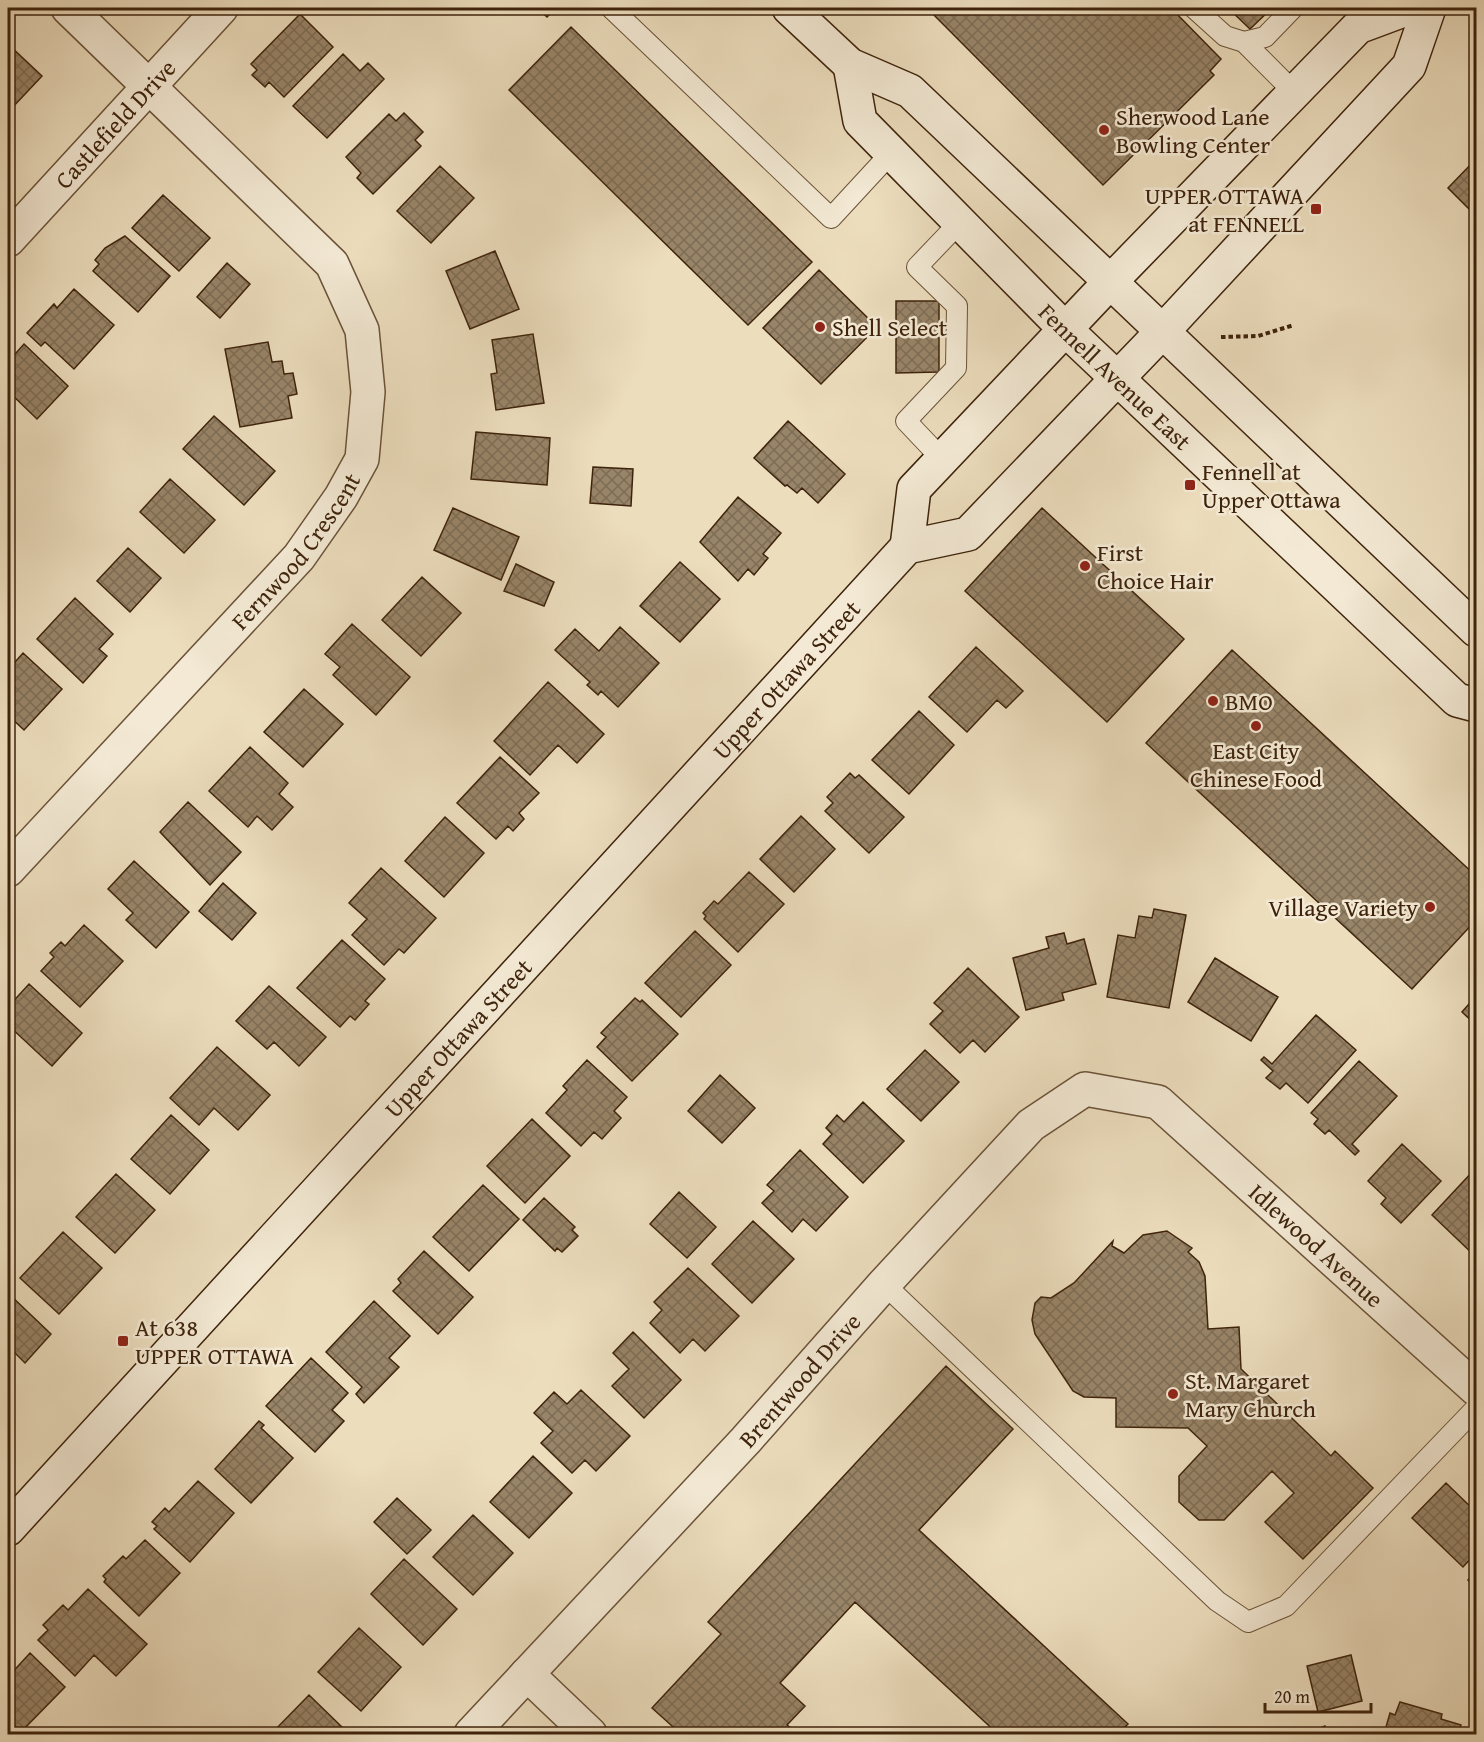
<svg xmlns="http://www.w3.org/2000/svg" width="1484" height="1742" font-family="'Gentium Book Plus',serif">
	<defs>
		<pattern id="building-cross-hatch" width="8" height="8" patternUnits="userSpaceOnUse" patternTransform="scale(1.5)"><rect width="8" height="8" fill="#988468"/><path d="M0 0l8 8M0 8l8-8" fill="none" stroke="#7d6c54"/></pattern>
	</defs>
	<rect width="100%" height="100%" fill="#ecddbd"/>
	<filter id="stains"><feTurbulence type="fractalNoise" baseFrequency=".00333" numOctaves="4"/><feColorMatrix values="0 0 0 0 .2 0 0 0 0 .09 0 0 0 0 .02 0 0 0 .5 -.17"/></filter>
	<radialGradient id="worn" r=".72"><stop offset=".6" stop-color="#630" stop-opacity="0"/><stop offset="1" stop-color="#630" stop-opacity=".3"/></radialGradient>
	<path fill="url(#building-cross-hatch)" stroke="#3e230c" stroke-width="1.5" d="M 537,8 L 556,8 L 547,17 Z
		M 927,8 L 1171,8 L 1221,59 L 1210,71 L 1214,75 L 1103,185 Z
		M 1228,8 L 1272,8 L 1250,29 Z
		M 300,14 L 333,47 L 284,97 L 269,82 L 265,87 L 252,75 L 257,70 L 251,64 Z
		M 571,27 L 812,262 L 748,325 L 509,90 Z
		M 8,44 L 42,76 L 11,109 L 8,106 Z
		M 343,54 L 360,71 L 368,63 L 384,79 L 327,138 L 293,106 Z
		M 404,113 L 423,132 L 415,140 L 421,146 L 373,194 L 357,178 L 361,173 L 346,157 L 389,114 L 396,121 Z
		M 1476,159 L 1476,216 L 1448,188 Z
		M 440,166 L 474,198 L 431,243 L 397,211 Z
		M 163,195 L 210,238 L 179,271 L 132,228 Z
		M 125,236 L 170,276 L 138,312 L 93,271 L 99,264 L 95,260 L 105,248 Z
		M 495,251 L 519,309 L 470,329 L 446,271 Z
		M 227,263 L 250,284 L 220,318 L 197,297 Z
		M 819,270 L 877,327 L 821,384 L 763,328 Z
		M 74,289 L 114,325 L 74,369 L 45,342 L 41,346 L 27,333 L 54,304 L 57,308 Z
		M 896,301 L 939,301 L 939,372 L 896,373 Z
		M 533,334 L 544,403 L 496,410 L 491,374 L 497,373 L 492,340 Z
		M 268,342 L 272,362 L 282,361 L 284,374 L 293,373 L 297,394 L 288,396 L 292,418 L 240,427 L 225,349 Z
		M 24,344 L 68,386 L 37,419 L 8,391 L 8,362 Z
		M 214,416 L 275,471 L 244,505 L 183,449 Z
		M 788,421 L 845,474 L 818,503 L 802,488 L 797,493 L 787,485 L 785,486 L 754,458 Z
		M 476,432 L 550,438 L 547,485 L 471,479 Z
		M 593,467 L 633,469 L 631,506 L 590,503 Z
		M 170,479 L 215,520 L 184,553 L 140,512 Z
		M 738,497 L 781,533 L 763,554 L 768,558 L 754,575 L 748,569 L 738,581 L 700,542 Z
		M 453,508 L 519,537 L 501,580 L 434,550 Z
		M 1042,508 L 1184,639 L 1107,722 L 965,591 Z
		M 128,548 L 161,578 L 130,612 L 97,581 Z
		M 680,562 L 720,599 L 680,642 L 640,606 Z
		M 516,564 L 554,582 L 544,606 L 504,591 Z
		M 422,577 L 461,613 L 421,656 L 382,620 Z
		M 75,598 L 113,634 L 99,649 L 107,656 L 83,683 L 37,639 Z
		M 352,624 L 410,677 L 376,715 L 333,675 L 340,667 L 325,654 Z
		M 620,627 L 659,663 L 618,707 L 601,691 L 598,695 L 587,685 L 590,682 L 555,650 L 575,629 L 599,651 Z
		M 976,647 L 1023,691 L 1006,708 L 997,700 L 967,732 L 929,697 Z
		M 1232,650 L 1476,876 L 1476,920 L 1412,989 L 1146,743 Z
		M 23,653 L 62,689 L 24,730 L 8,715 L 8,670 Z
		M 548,682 L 604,734 L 577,763 L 558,745 L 530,775 L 494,741 Z
		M 304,689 L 343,724 L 303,767 L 264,732 Z
		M 919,711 L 954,745 L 909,794 L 872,760 Z
		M 250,747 L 288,783 L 279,794 L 293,807 L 272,830 L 257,816 L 248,827 L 209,791 Z
		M 500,757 L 539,793 L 519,813 L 524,819 L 513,831 L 508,826 L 496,839 L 457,803 Z
		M 850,773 L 855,778 L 859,775 L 904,817 L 869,853 L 825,811 L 833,803 L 827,797 Z
		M 188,802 L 241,852 L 210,885 L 160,832 Z
		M 801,816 L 835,849 L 794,892 L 760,859 Z
		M 445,817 L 484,853 L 444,897 L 405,861 Z
		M 134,861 L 189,912 L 156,948 L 126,920 L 133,913 L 108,889 Z
		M 381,868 L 436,918 L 404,953 L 399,949 L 384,965 L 352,935 L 367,919 L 349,903 Z
		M 749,872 L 784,904 L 738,952 L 704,919 L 706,916 L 703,913 L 714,901 L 718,904 Z
		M 223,883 L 256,913 L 232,940 L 199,911 Z
		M 1154,909 L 1186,915 L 1169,1008 L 1107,997 L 1118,935 L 1135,938 L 1139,916 L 1152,918 Z
		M 84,925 L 123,961 L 80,1007 L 41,971 L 54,957 L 50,953 L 61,942 L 65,946 Z
		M 695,931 L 731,965 L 681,1017 L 645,983 Z
		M 1064,933 L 1067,944 L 1084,939 L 1096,984 L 1062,993 L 1064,1000 L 1026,1010 L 1013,958 L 1049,948 L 1046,937 Z
		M 342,940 L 385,979 L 365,1001 L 369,1004 L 355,1020 L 350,1016 L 340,1027 L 297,988 Z
		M 1215,958 L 1278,997 L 1251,1041 L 1188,1002 Z
		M 968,968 L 1019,1017 L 985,1052 L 973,1040 L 960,1053 L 930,1024 L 943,1011 L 934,1003 Z
		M 29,984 L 82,1033 L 52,1066 L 8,1025 L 8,1007 Z
		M 269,986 L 326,1037 L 299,1066 L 274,1042 L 267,1049 L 236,1021 Z
		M 1476,996 L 1476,1025 L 1462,1012 Z
		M 635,998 L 640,1002 L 642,1000 L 678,1034 L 632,1081 L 597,1047 L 606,1037 L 601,1033 Z
		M 1316,1015 L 1356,1050 L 1308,1103 L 1286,1083 L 1280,1089 L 1266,1078 L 1273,1071 L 1261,1060 L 1264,1057 L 1272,1064 Z
		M 217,1047 L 270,1095 L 238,1130 L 214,1108 L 199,1125 L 170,1098 Z
		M 925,1050 L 959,1082 L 921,1121 L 887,1089 Z
		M 587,1060 L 627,1097 L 614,1111 L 621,1118 L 602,1139 L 594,1132 L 581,1146 L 546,1113 L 567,1090 L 563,1086 Z
		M 1359,1061 L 1397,1096 L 1352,1144 L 1359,1151 L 1355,1155 L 1329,1130 L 1325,1134 L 1314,1124 L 1318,1119 L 1311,1113 Z
		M 8,1072 L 14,1078 L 8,1085 Z
		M 720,1075 L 755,1108 L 722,1143 L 688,1111 Z
		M 863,1102 L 904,1141 L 863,1183 L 823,1144 L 832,1134 L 826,1128 L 837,1115 L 844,1122 Z
		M 171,1115 L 209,1150 L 170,1194 L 131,1159 Z
		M 532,1119 L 570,1156 L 525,1203 L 487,1166 Z
		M 1402,1144 L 1441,1181 L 1401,1223 L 1381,1204 L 1386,1198 L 1368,1181 Z
		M 800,1150 L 848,1197 L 816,1231 L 803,1219 L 792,1232 L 762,1203 L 774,1191 L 767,1185 Z
		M 1476,1168 L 1476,1244 L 1473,1247 L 1476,1250 L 1476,1257 L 1432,1215 Z
		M 116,1174 L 155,1210 L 115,1253 L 76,1217 Z
		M 483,1185 L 519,1219 L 469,1271 L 433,1237 Z
		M 679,1192 L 716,1227 L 687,1258 L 650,1224 Z
		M 544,1198 L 575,1227 L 572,1230 L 578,1236 L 562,1252 L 557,1248 L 555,1251 L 523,1220 Z
		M 753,1221 L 794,1259 L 752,1303 L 712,1264 Z
		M 1167,1231 L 1192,1248 L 1188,1252 L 1199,1262 L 1205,1276 L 1208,1329 L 1239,1327 L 1241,1369 L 1331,1456 L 1335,1451 L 1373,1488 L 1303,1559 L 1265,1522 L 1294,1493 L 1272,1471 L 1224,1520 L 1199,1520 L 1179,1502 L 1179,1476 L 1207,1446 L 1188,1428 L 1116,1427 L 1116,1398 L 1084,1397 L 1073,1391 L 1035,1334 L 1032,1320 L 1035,1303 L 1041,1297 L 1051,1298 L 1074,1283 L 1113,1241 L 1112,1246 L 1124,1253 L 1143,1235 Z
		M 63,1232 L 102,1268 L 59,1314 L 20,1278 Z
		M 424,1251 L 473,1297 L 438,1334 L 393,1291 L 401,1283 L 398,1279 Z
		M 688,1268 L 739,1316 L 705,1351 L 693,1339 L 680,1353 L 650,1323 L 662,1310 L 654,1302 Z
		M 8,1293 L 51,1334 L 25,1363 L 8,1346 Z
		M 374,1301 L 410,1336 L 389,1358 L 399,1367 L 364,1403 L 356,1394 L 362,1387 L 326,1352 Z
		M 633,1332 L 681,1380 L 644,1418 L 612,1386 L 629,1369 L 613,1353 Z
		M 311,1358 L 348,1393 L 332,1410 L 344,1421 L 315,1452 L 266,1406 Z
		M 946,1366 L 1013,1429 L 919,1530 L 1128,1724 L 1118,1734 L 998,1734 L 855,1602 L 780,1683 L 805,1706 L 787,1725 L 799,1734 L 681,1734 L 652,1708 L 721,1634 L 708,1622 Z
		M 581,1390 L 630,1436 L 596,1471 L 585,1460 L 572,1473 L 541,1443 L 553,1431 L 534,1413 L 554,1392 L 567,1404 Z
		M 259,1421 L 264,1425 L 261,1428 L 293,1458 L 251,1503 L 215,1469 Z
		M 533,1456 L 572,1493 L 529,1538 L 490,1502 Z
		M 198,1481 L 234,1513 L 190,1562 L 154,1529 L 157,1526 L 152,1522 L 165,1508 L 169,1512 Z
		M 1446,1483 L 1476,1512 L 1476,1553 L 1463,1567 L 1412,1518 Z
		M 397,1498 L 431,1530 L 407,1554 L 374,1522 Z
		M 473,1515 L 513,1553 L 473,1595 L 433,1557 Z
		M 145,1540 L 180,1573 L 139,1616 L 104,1582 L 106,1579 L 103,1576 L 123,1556 L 126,1559 Z
		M 404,1559 L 457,1609 L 423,1645 L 371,1594 Z
		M 1476,1572 L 1476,1588 L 1468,1580 Z
		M 88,1589 L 147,1644 L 116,1676 L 94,1655 L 75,1676 L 38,1640 L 48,1630 L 43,1625 L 63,1605 L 68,1610 Z
		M 359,1628 L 401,1667 L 361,1711 L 318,1672 Z
		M 30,1653 L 65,1687 L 21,1732 L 8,1719 L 8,1677 Z
		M 1351,1655 L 1362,1701 L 1318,1712 L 1307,1666 Z
		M 309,1695 L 347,1732 L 344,1734 L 271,1734 Z
		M 1400,1702 L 1442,1714 L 1441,1719 L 1461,1725 L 1458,1734 L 1384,1734 L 1390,1713 L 1395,1715 Z
		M 1325,1726 L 1329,1734 L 1305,1734 Z"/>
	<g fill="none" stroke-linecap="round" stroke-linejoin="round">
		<g stroke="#6a5238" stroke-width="22">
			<path id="service" d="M 611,8 L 831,218 L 891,153
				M 1194,8 L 1225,36 L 1244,42 L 1265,37 L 1293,8
				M 1244,42 L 1294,92
				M 942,459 L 906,421 L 956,368 L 957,306 L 917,267 L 960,222
				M 884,1284 L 1217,1601 L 1248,1622 L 1286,1606 L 1476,1408"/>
		</g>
		<g stroke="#6a5238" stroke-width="36">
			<g id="minor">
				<path id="s1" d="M 8,240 L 221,8"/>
				<path id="s2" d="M 8,870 L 299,557 L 341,497 L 362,459 L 368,392 L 362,330 L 332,264 L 68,8"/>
				<path d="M 527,1674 L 590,1734"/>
				<path id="s3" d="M 471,1734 L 746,1440 L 884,1284 L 1031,1125 L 1085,1089 L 1158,1102 L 1476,1389"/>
			</g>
		</g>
		<g stroke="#3e230c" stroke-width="36">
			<g id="secondary">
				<path d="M 789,8 L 850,65 L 910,91 L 1476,630"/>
				<path id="s4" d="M 850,65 L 860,121 L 1065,329 L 1457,700 L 1476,705"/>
				<path d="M 907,547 L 914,489 L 1110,282 L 1358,27 L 1409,8"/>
				<path id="s5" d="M 8,1529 L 907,547 L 968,534 L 1162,332 L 1409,66 L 1429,8"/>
			</g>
		</g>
		<path stroke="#3e230c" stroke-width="4" stroke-dasharray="4.5 3" stroke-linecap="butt" d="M 1221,337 L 1258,336 L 1294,325"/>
		<use href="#service" stroke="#f3e9d4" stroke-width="20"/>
		<use href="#minor" stroke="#f3e9d4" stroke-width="33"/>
		<use href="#secondary" stroke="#f3e9d4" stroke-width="33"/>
	</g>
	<g fill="#8f2418" stroke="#f3e9d4" stroke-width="2">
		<circle cx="1104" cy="130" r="6"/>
		<rect x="1310" y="203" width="12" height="12" rx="3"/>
		<circle cx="820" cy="327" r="6"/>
		<rect x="1184" y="479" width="12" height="12" rx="3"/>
		<circle cx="1085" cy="566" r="6"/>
		<circle cx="1213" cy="701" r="6"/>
		<circle cx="1256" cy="726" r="6"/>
		<circle cx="1430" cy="907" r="6"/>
		<rect x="117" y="1335" width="12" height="12" rx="3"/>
		<circle cx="1173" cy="1394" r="6"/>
	</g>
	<g text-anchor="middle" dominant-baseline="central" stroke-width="5" stroke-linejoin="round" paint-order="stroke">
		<g font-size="24" fill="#3e230c" stroke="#f3e9d4" text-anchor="start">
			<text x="1116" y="116">Sherwood Lane<tspan x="1116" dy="28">Bowling Center</tspan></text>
			<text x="1304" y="195" text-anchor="end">UPPER OTTAWA<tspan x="1304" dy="28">at FENNELL</tspan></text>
			<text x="832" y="327">Shell Select</text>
			<text x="1202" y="471">Fennell at<tspan x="1202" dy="28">Upper Ottawa</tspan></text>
			<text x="1097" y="552">First<tspan x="1097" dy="28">Choice Hair</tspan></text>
			<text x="1225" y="701">BMO</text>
			<text x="1256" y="750" text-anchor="middle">East City<tspan x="1256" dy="28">Chinese Food</tspan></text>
			<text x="1418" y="907" text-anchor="end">Village Variety</text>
			<text x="135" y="1327">At 638<tspan x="135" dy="28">UPPER OTTAWA</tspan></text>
			<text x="1185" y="1380">St. Margaret<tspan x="1185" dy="28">Mary Church</tspan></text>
		</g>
		<g font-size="24" fill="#3e230c" stroke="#f3e9d4">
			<text stroke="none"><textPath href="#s1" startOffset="158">Castlefield Drive</textPath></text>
			<text stroke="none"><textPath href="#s4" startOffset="418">Fennell Avenue East</textPath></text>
			<text stroke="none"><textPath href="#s2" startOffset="430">Fernwood Crescent</textPath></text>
			<text stroke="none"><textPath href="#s5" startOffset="1152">Upper Ottawa Street</textPath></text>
			<text stroke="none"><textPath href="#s5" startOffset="666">Upper Ottawa Street</textPath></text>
			<text stroke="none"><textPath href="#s3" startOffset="1180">Idlewood Avenue</textPath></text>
			<text stroke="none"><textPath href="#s3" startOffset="483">Brentwood Drive</textPath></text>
		</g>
	</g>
	<rect width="1484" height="1742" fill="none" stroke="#ecddbd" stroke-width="30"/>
	<rect x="9" y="9" width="1466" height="1724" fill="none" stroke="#3e230c" stroke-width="3"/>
	<rect x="15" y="15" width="1454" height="1712" fill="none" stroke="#3e230c" stroke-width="1.5"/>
	<path d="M1265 1703v9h106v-9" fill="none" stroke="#3e230c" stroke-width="3"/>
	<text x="1274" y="1703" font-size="18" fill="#3e230c" stroke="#f3e9d4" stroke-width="4.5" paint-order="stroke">20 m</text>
	<rect width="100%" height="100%" filter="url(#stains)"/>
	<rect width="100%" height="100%" fill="url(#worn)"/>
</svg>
